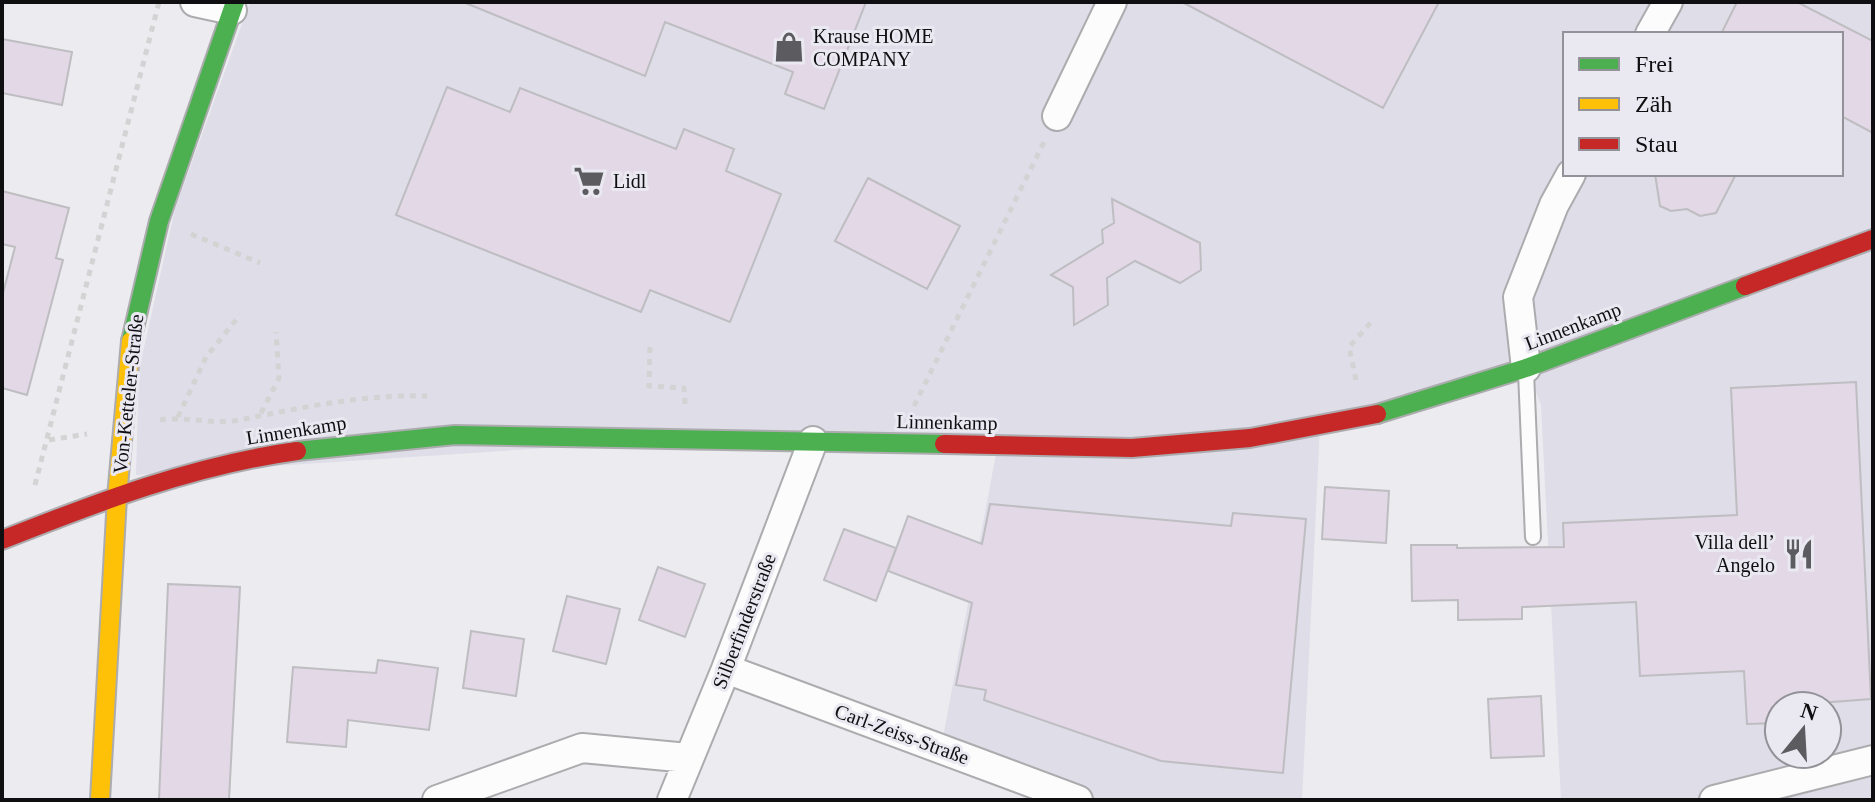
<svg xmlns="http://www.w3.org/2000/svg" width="1875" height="802" font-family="'Times New Roman',serif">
	<rect width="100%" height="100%" fill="#ebebf0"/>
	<path fill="#dedde8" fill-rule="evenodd" d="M 250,2 L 1873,2 L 1873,800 L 1561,800 L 1541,405 L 1526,368 L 1320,426 L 1302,800 L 1078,800 L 941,748 L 999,438 L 806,431 L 136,475 L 139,370 L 175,209 ZM 1565,34 L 1841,34 L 1841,174 L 1565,174 ZM 1779,706 L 1827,706 L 1827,754 L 1779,754 Z"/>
	<path fill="#e2d8e6" stroke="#bebdc1" stroke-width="2" d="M 463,2 L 866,2 L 824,109 L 785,94 L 793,72 L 665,22 L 645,76 Z
		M 1182,2 L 1439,2 L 1383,108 Z
		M 1737,2 L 1797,2 L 1873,41 L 1873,133 L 1841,116 L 1841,34 L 1721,34 Z
		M 2,39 L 72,52 L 62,105 L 2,93 Z
		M 447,87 L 510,112 L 520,88 L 676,149 L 684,129 L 734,149 L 726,171 L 781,194 L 730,322 L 650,290 L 641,312 L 396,215 Z
		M 1655,174 L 1736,174 L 1716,213 L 1700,216 L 1687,209 L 1671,211 L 1660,206 Z
		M 868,178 L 960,226 L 927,289 L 835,241 Z
		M 2,191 L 69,208 L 56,258 L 63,260 L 27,395 L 2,388 L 2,297 L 15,247 L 2,244 Z
		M 1112,199 L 1200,243 L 1201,270 L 1180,283 L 1135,261 L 1107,278 L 1108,305 L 1074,325 L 1073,287 L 1051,275 L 1103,243 L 1102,230 L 1114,223 Z
		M 1856,382 L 1871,699 L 1779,706 L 1779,723 L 1747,724 L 1744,671 L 1640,676 L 1636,602 L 1522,607 L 1522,619 L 1458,620 L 1458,600 L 1412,601 L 1411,545 L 1457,545 L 1457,548 L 1564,547 L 1563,523 L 1737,515 L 1731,388 Z
		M 1325,487 L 1389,491 L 1386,543 L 1322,539 Z
		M 990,504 L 1231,526 L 1233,513 L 1306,519 L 1283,773 L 1161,761 L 984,700 L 986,690 L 956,685 L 972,603 L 888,571 L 908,516 L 982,544 Z
		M 844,529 L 896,548 L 876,601 L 824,580 Z
		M 658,567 L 705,584 L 685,637 L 639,620 Z
		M 168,584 L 240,587 L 229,800 L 159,800 Z
		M 567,596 L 620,609 L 606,664 L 553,651 Z
		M 471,631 L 524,639 L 516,696 L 463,688 Z
		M 378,660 L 438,668 L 429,730 L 348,720 L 346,747 L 287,742 L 293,667 L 376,673 Z
		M 1541,696 L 1544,756 L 1491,758 L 1488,699 Z"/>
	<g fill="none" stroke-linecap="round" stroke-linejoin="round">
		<g stroke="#acacaf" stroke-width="18">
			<path id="lane" d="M 1526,372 L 1533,537"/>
		</g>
		<g stroke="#acacaf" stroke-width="32">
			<path id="street" d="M 195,2 L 232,10
				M 1650,34 L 1668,2
				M 1057,116 L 1112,2
				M 1526,368 L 1518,297 L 1554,205 L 1571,174
				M 726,669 L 1078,800
				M 437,800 L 582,748 L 688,758
				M 672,800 L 726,669 L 813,441
				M 1714,800 L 1873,760"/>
		</g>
		<g stroke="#acacaf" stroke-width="22">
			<path id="fast" d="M 131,341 L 159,221 L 235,2
				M 1377,414 L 1526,368 L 1745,286
				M 297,451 L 455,435 L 944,444"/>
		</g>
		<g stroke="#acacaf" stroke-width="22">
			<path id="slow" d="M 100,800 L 117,497 L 131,341"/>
		</g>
		<g stroke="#acacaf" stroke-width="22">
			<path id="jam" d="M 1745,286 L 1873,239
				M 944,444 L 1132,448 L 1250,438 L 1377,414
				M 2,540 C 98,502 194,465 297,451"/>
		</g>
		<path stroke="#d3d3d4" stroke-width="5" stroke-dasharray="6 6" stroke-linecap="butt" d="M 191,234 L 260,263
			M 650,347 L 649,386 L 684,388 L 685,404
			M 1356,380 L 1349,347 L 1374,319
			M 914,406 L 1044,142
			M 261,413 L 279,378 L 276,332
			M 178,417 L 206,357 L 240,315
			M 160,420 C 186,416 213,425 239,420 C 300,408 364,394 427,396
			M 49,440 L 87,434
			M 35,485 L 159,2"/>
		<use href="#lane" stroke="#fcfcfd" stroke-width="14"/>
		<use href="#street" stroke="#fcfcfd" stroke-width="28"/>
		<use href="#fast" stroke="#4caf50" stroke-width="18"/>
		<use href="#slow" stroke="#ffc107" stroke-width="18"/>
		<use href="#jam" stroke="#c62828" stroke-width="18"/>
	</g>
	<defs>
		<g id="shop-bare" transform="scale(2.4)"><path d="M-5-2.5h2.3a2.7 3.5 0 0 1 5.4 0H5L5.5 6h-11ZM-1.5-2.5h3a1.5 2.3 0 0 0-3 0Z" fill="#5c5c60" stroke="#eae9f2" stroke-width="2.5" paint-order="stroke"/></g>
		<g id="supermarket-bare" transform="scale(2.4)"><path d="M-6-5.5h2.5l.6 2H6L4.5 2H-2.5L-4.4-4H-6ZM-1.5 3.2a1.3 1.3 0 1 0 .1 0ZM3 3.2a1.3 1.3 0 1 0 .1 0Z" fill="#5c5c60" stroke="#eae9f2" stroke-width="2.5" paint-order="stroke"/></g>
		<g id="restaurant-bare" transform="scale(2.4)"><path d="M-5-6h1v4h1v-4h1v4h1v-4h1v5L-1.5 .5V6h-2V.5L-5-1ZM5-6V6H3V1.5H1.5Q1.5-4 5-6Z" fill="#5c5c60" stroke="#eae9f2" stroke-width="2.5" paint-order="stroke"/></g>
	</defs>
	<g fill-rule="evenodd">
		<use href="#shop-bare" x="789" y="47"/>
		<use href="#supermarket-bare" x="589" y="181"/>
		<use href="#restaurant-bare" x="1799" y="554"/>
	</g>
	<g text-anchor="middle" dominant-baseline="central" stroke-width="6" stroke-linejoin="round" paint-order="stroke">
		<g font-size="20" fill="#0f0f12" stroke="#eae9f2" text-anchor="start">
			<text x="813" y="36">Krause HOME<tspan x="813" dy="23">COMPANY</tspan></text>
			<text x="613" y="181">Lidl</text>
			<text x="1775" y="542" text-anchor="end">Villa dell’<tspan x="1775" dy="23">Angelo</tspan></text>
		</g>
		<g font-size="20" fill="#0f0f12" stroke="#eae9f2">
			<text transform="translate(1573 326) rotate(-21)">Linnenkamp</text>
			<text transform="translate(128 394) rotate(-84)">Von-Ketteler-Straße</text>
			<text transform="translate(947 422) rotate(1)">Linnenkamp</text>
			<text transform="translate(296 430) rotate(-9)">Linnenkamp</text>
			<text transform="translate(744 621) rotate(-69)">Silberfinderstraße</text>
			<text transform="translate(902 734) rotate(20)">Carl-Zeiss-Straße</text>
		</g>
	</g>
	<rect width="1875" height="802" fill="none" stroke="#0f0f12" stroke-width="8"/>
	<rect x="1563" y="32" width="280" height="144" fill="#eae9f2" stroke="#929298" stroke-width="2"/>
	<rect x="1579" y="58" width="40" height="12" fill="#4caf50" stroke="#929298" stroke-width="2"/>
	<text x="1635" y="72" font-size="24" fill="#0f0f12">Frei</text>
	<rect x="1579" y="98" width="40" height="12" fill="#ffc107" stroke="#929298" stroke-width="2"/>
	<text x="1635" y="112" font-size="24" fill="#0f0f12">Zäh</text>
	<rect x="1579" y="138" width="40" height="12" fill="#c62828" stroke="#929298" stroke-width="2"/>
	<text x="1635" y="152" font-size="24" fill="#0f0f12">Stau</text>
	<g transform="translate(1803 730) rotate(18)"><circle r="38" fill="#eae9f2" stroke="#929298" stroke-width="2"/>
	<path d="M0-6L14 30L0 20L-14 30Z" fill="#5c5c60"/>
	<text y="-12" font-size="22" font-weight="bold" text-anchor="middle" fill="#0f0f12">N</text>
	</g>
</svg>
